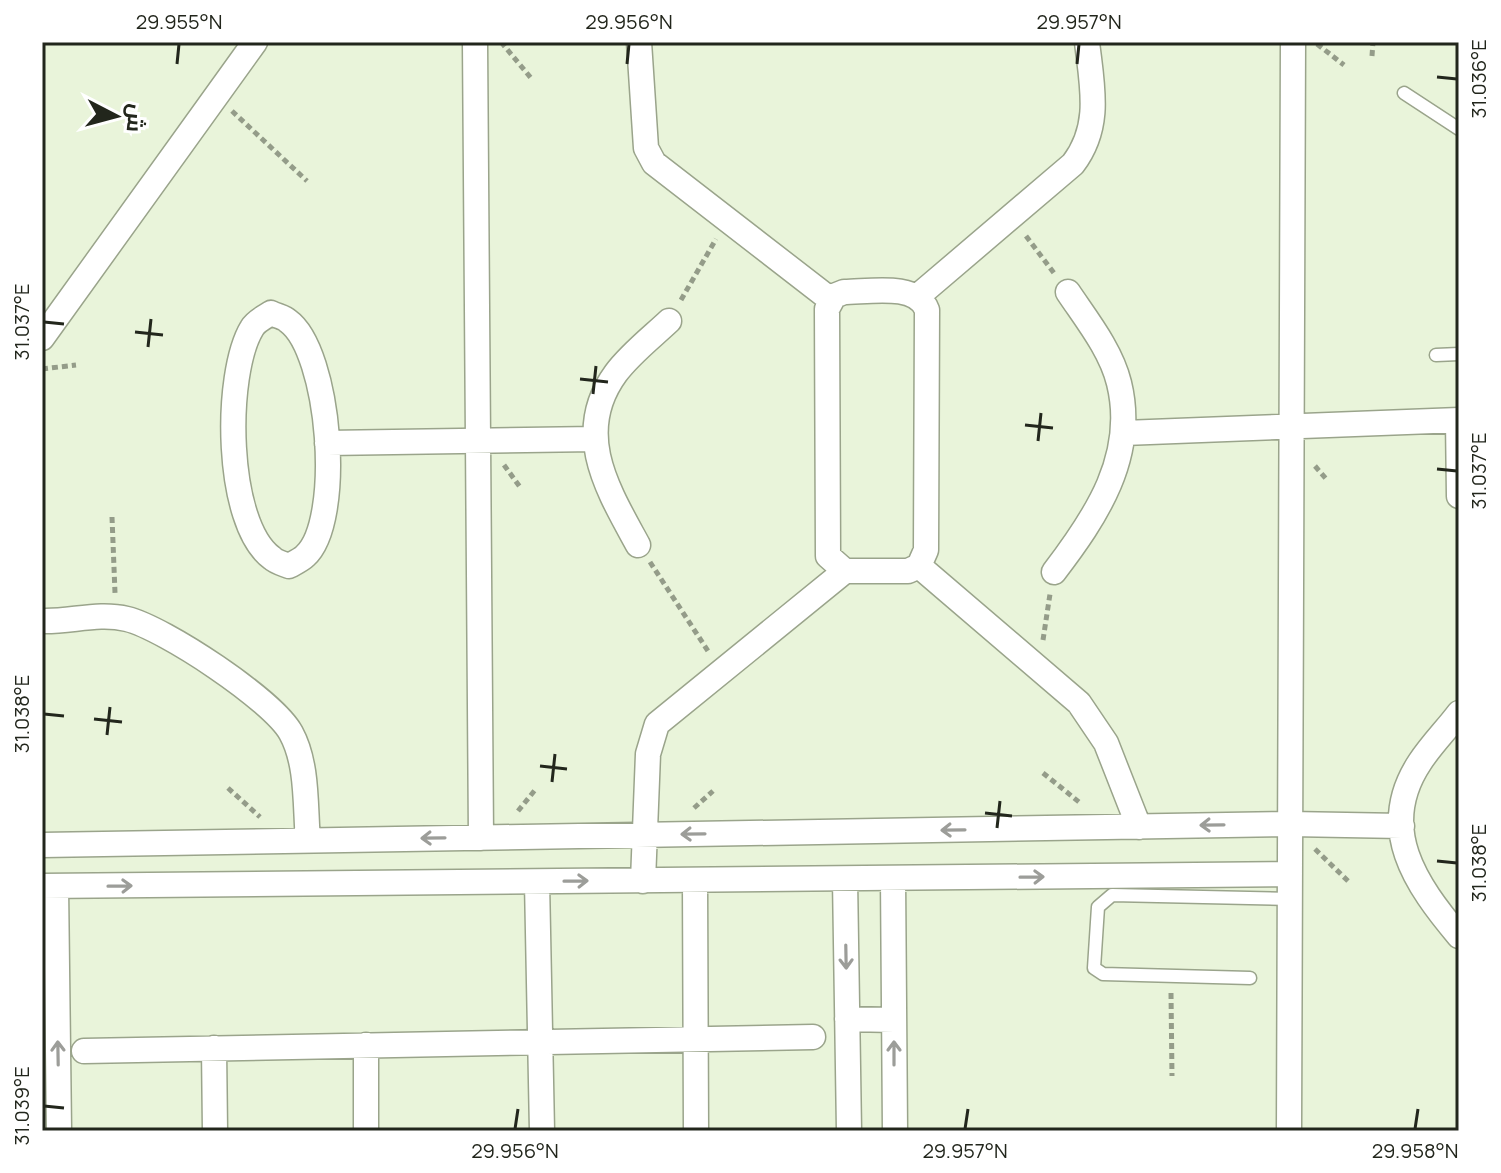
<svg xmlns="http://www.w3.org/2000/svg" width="1501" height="1173" font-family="Manrope,Cairo,sans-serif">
	<rect width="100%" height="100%" fill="#e9f4da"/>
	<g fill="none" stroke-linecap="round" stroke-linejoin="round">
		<g stroke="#9aa48b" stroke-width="15">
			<path id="lane" d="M 1404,93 L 1459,129
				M 1436,355 L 1459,354
				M 1250,978 L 1103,974 L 1094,968 L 1098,907 L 1112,895 L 1290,899"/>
		</g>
		<g stroke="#9aa48b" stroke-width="27">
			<path id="street" d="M 475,42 L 481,838
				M 639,42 L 646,148 L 654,163 L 831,300
				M 844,292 C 868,292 917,282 927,310 L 926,550 L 919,566 L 908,571 L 845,571 L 828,556 L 827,309 L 834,296 Z
				M 918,296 L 1073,164 C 1102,126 1092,86 1087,42
				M 271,313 C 277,316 284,317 288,321 C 330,351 344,521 305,556 C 301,560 294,563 289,566 C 284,564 276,562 272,558 C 225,524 224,374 252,328 C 256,321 265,317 271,313 Z
				M 42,338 L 255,42
				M 1458,420 L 1459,496
				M 1124,433 L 1459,420
				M 327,443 L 595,439
				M 638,545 C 608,490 572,433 616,373 C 630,354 652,337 669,321
				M 919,566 L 1079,703 L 1106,743 L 1139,827
				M 1054,572 C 1096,517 1137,456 1119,383 C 1111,350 1086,319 1068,292
				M 42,621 C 71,622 98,612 127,619 C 164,628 273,700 291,733 C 308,764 305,806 308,841
				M 42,845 L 1290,824 L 1402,826
				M 893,878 L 895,1131
				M 845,879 L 849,1131
				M 695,880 L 696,1131
				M 643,881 L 648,754 L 657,724 L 845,571
				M 537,882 L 542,1131
				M 42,886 L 1290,874
				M 56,886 L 59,1131
				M 1459,936 C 1416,885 1376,828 1420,762 C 1431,745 1447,729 1459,713
				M 847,1019 L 894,1020
				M 214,1048 L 215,1131
				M 84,1051 L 813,1037
				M 366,1131 L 366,1045
				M 1289,1131 L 1293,42"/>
		</g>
		<path stroke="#949c89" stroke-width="5" stroke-dasharray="6 4" stroke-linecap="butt" d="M 501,42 L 531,78
			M 1317,44 L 1344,65
			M 1372,56 L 1373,42
			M 232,111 L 307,181
			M 1026,236 L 1054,273
			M 681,300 L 716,239
			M 42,369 L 76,365
			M 504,465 L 520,487
			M 1315,466 L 1328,481
			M 112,517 L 115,593
			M 650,562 L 708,651
			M 1043,640 L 1050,594
			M 1043,773 L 1079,802
			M 228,788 L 260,817
			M 694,808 L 713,791
			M 518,811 L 535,790
			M 1315,849 L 1349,882
			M 1171,993 L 1172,1076"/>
		<use href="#lane" stroke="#fff" stroke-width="12"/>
		<use href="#street" stroke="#fff" stroke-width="24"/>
	</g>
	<defs><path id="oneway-shaft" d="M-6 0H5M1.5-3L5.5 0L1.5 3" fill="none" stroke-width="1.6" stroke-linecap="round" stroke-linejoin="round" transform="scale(2)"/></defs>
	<g stroke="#9c9d99">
		<use href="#oneway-shaft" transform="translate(1212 825) rotate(179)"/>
		<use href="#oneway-shaft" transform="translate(953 830) rotate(179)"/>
		<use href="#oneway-shaft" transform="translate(693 834) rotate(179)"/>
		<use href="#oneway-shaft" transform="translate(433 838) rotate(179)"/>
		<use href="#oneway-shaft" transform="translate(1032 877) rotate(-1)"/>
		<use href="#oneway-shaft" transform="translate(576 881) rotate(-1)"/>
		<use href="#oneway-shaft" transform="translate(120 886) rotate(-1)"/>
		<use href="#oneway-shaft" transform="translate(846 957) rotate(89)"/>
		<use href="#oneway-shaft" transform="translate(58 1053) rotate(-91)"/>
		<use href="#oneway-shaft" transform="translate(894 1053) rotate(-90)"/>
	</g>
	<path fill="none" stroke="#22261c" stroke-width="3" d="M 177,64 L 179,44M 627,64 L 629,44M 1077,64 L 1079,44M 1437,77 L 1457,79M 44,322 L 64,324M 135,332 L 163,335M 148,347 L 151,319M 580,379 L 608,382M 593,394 L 596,366M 1025,425 L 1053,428M 1038,441 L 1041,413M 1437,469 L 1457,471M 44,714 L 64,716M 94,719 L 122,722M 107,735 L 110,707M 540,766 L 567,769M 552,782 L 555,754M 985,813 L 1012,816M 997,828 L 1000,801M 1437,861 L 1457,863M 44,1106 L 64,1108M 515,1129 L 518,1109M 965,1129 L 968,1109M 1415,1129 L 1418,1109"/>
	<rect width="1501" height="1173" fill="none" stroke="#ffffff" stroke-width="88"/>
	<g transform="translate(116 116) rotate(96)" stroke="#ffffff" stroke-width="6" paint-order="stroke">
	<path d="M0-6L14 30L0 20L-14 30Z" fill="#22261c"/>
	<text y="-12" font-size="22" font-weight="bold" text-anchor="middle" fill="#22261c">ش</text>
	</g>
	<rect x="44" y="44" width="1413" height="1085" fill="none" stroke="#22261c" stroke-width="3"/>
	<g font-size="20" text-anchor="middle" fill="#22261c">
		<text x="179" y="29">29.955°N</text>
		<text x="629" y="29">29.956°N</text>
		<text x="1079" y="29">29.957°N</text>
		<text transform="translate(1479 79) rotate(-90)" y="7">31.036°E</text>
		<text transform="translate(22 322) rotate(-90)" y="7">31.037°E</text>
		<text transform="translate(1479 471) rotate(-90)" y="7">31.037°E</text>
		<text transform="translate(22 714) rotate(-90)" y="7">31.038°E</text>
		<text transform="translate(1479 863) rotate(-90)" y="7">31.038°E</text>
		<text transform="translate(22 1106) rotate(-90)" y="7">31.039°E</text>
		<text x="515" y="1158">29.956°N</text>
		<text x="965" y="1158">29.957°N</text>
		<text x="1415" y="1158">29.958°N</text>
	</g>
</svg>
